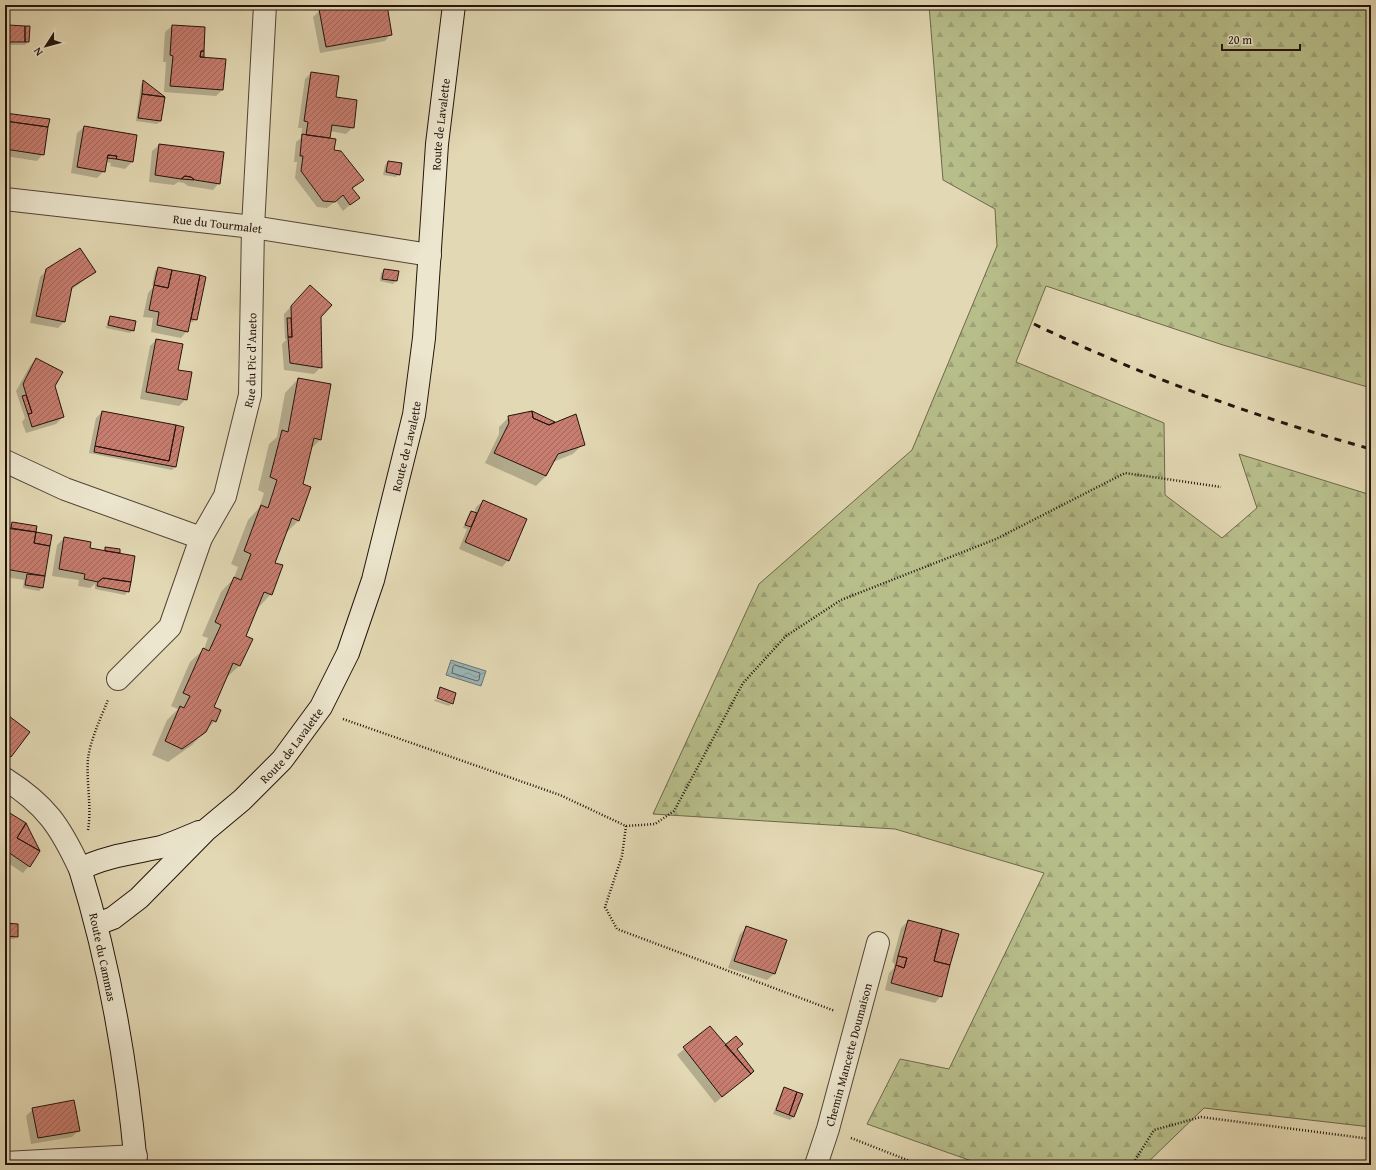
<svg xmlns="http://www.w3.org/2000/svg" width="1376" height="1170" font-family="'Gentium Book Plus',serif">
	<defs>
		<pattern id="forest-firs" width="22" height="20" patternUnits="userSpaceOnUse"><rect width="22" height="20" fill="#b7be8a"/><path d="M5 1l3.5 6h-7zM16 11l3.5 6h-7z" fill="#9da276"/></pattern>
		<pattern id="water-waves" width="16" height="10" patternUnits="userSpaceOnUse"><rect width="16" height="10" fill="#9bb6b8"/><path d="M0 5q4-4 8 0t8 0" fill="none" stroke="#859c9d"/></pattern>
		<pattern id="building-hatch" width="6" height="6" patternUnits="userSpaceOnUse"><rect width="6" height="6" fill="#c77d6f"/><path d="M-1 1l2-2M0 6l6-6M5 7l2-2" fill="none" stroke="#a1655a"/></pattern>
	</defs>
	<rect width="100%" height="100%" fill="#e2d8b3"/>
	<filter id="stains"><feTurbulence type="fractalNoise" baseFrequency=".005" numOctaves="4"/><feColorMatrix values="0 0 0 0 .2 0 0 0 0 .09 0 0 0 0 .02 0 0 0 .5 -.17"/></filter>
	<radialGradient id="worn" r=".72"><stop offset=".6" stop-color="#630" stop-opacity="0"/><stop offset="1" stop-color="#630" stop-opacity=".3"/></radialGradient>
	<path fill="url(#forest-firs)" stroke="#6e684b" d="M 929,5 L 1371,5 L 1371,388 L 1223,345 L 1046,286 L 1016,362 L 1164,423 L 1165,495 L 1222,538 L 1257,508 L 1239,454 L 1371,495 L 1371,1127 L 1204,1108 L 1145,1165 L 983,1165 L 867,1124 L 900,1059 L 949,1069 L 1044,873 L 895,829 L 653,814 L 759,584 L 912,450 L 997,246 L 995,209 L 943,180 Z"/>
	<path fill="url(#water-waves)" stroke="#6b7573" d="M 451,660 L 486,671 L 481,686 L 446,675 Z"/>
	<path fill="#0003" d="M 349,5 L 360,5 L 358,8 L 386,5 L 391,34 L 385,41 L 320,53 L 313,17 L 320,10 Z
		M 8,26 L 29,27 L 28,42 L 25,45 L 5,45 L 5,29 Z
		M 172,26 L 203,56 L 201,58 L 223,89 L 216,96 L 164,92 L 166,62 L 163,62 L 165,32 Z
		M 311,73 L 335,98 L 353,127 L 346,134 L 330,131 L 329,139 L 333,151 L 362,180 L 352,189 L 358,198 L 343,211 L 336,201 L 327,208 L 317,207 L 295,178 L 297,162 L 294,162 L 296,142 L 301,138 L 302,128 L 298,128 L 305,79 Z
		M 143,82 L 161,121 L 157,124 L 136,121 L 141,85 Z
		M 5,114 L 43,154 L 37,161 L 5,156 Z
		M 84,127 L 136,135 L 132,162 L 125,169 L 110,166 L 111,163 L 105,162 L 104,171 L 97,178 L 71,173 L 77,133 Z
		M 159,145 L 219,183 L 213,190 L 188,186 L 184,183 L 178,182 L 174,185 L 149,182 L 152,151 Z
		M 388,162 L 399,174 L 396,177 L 383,175 L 385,165 Z
		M 158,268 L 205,277 L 196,319 L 193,322 L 189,322 L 187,331 L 181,338 L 151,332 L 153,318 L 143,317 L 148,293 L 155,285 L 155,282 L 152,286 L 155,271 Z
		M 47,270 L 95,272 L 71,290 L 64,322 L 58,328 L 30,323 L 40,277 Z
		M 384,270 L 396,281 L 393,284 L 380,281 L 381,273 Z
		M 304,293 L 320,317 L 321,367 L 314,374 L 284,370 L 282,344 L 287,339 L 285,339 L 284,314 Z
		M 111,317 L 133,330 L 130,333 L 106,328 L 108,320 Z
		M 156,340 L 177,371 L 186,399 L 179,406 L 140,399 L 150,346 Z
		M 36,359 L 54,386 L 63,417 L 56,424 L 26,433 L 22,422 L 25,418 L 16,391 L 30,366 Z
		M 298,379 L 330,385 L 320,440 L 311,449 L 302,485 L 298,521 L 285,534 L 274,563 L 271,594 L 258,608 L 244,636 L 252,639 L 239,666 L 225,679 L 213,707 L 220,710 L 215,721 L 192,745 L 168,762 L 152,755 L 167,720 L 178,709 L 171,706 L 190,662 L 204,649 L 208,638 L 202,636 L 221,592 L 234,578 L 238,567 L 231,564 L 248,520 L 259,508 L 264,493 L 258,490 L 269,444 L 277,437 L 285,393 Z
		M 102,412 L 175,467 L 172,470 L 89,453 L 96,418 Z
		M 509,417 L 553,423 L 550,426 L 583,444 L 573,454 L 553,462 L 546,476 L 536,486 L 485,463 L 499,434 L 499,427 Z
		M 483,501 L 508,560 L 502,567 L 459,549 L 467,529 L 463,528 L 468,516 L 471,513 L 474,513 L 476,507 Z
		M 12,523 L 36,527 L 34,535 L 51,536 L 42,588 L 39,591 L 23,588 L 24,580 L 5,577 L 5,529 L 9,529 Z
		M 64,538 L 89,549 L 103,551 L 106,548 L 119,550 L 118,554 L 128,591 L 125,595 L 95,589 L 95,584 L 90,588 L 78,586 L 79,580 L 52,576 L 57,545 Z
		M 435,699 L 451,704 L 449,706 L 434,701 Z
		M 5,714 L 10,756 L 5,761 Z
		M 5,811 L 29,866 L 23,873 L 5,861 Z
		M 908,921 L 941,996 L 935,1003 L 885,990 L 889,973 L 894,968 L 894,963 L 892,962 L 901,928 Z
		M 5,924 L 17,936 L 14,939 L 5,939 Z
		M 746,928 L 774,974 L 767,980 L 728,968 L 740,934 Z
		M 710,1027 L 725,1046 L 736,1049 L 753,1071 L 715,1103 L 677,1055 Z
		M 785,1088 L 793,1117 L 790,1120 L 773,1114 L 782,1091 Z
		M 33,1109 L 79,1130 L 72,1137 L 31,1144 L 26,1116 Z"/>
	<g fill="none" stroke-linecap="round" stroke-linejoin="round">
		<path stroke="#606462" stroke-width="1" d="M 455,665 L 480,673 L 479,680 L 477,681 L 452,673 L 453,667 Z"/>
	</g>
	<path fill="url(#building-hatch)" stroke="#24130c" d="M 343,5 L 356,5 L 356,7 L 387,5 L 392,35 L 326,47 L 319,9 Z
		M 8,25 L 25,26 L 25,42 L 7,42 Z
		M 172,25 L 205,27 L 204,51 L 201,51 L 200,57 L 226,59 L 223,90 L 170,86 L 173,56 L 170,55 Z
		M 25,26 L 30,26 L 29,42 L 25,42 Z
		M 201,51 L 204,51 L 204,57 L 200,57 Z
		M 311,72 L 339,76 L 336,97 L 357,100 L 354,128 L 332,125 L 330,138 L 306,135 L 308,122 L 304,121 Z
		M 143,80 L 165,97 L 142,94 Z
		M 142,94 L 165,97 L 161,121 L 138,118 Z
		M 5,113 L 50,119 L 48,127 L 5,121 Z
		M 5,121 L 48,127 L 44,155 L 5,149 Z
		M 84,126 L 137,135 L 133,162 L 116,159 L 117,156 L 108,155 L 105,172 L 77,167 Z
		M 302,134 L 336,139 L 334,150 L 341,151 L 364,180 L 352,188 L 360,198 L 350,205 L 343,195 L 335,202 L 323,201 L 301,171 L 303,156 L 300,156 Z
		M 159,144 L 224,152 L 220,184 L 195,180 L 191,177 L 185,176 L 181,179 L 155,175 Z
		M 108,155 L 117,156 L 116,159 L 107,158 Z
		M 388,161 L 402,163 L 400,175 L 386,172 Z
		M 185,176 L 191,177 L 194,180 L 181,179 Z
		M 80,248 L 96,272 L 72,287 L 65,322 L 36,316 L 46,269 Z
		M 158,267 L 172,270 L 168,288 L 154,285 Z
		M 384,269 L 399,271 L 397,281 L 382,279 Z
		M 172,270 L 200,275 L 188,332 L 157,325 L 159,312 L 149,310 L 154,285 L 168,288 Z
		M 200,275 L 206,277 L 197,320 L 191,319 Z
		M 310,285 L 332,305 L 321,317 L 322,368 L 290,363 L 288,337 L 292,337 L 291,306 Z
		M 110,316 L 136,321 L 134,331 L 108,325 Z
		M 287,318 L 291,318 L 292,337 L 288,337 Z
		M 156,339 L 183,344 L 178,370 L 192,372 L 187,400 L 146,392 Z
		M 36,358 L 63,372 L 55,386 L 64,417 L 32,427 L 28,414 L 32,413 L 23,384 Z
		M 298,378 L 331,384 L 321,440 L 314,438 L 303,484 L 311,487 L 299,521 L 292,518 L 275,563 L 283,565 L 272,595 L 264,592 L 246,636 L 253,639 L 240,666 L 233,663 L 214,707 L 221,710 L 216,722 L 212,720 L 206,732 L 182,749 L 165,741 L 180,706 L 184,708 L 190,696 L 183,693 L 203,648 L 209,651 L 221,625 L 215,622 L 234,577 L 241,580 L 251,554 L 244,551 L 261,505 L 268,508 L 277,480 L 270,477 L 282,430 L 288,432 Z
		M 26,395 L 32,413 L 28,414 L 22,396 Z
		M 102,411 L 176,425 L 169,461 L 95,446 Z
		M 532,411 L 555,422 L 549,425 L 533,418 Z
		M 532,411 L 533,418 L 549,425 L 576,414 L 585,445 L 558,454 L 546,476 L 494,453 L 509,423 L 508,416 Z
		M 176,425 L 184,427 L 176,467 L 94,452 L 95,446 L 169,461 Z
		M 483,500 L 527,519 L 509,561 L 465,542 Z
		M 471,511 L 477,513 L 471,527 L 465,525 Z
		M 12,522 L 37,526 L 36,532 L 11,528 Z
		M 5,528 L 36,532 L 34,543 L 50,546 L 45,576 L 5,569 Z
		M 36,532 L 52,535 L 50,546 L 34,543 Z
		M 64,537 L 91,542 L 90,548 L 135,556 L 131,582 L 103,578 L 98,582 L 84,579 L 85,574 L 59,569 Z
		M 105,547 L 120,549 L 120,553 L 105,551 Z
		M 27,574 L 45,576 L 43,588 L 25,585 Z
		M 103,578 L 131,582 L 129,592 L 97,586 L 98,582 Z
		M 440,687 L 456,693 L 453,704 L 437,698 Z
		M 5,713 L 30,732 L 11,757 L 5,752 Z
		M 5,810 L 26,823 L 17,838 L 40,851 L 30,867 L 5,850 Z
		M 26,823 L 40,851 L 17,838 Z
		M 908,920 L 942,929 L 934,961 L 950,965 L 942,997 L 891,983 L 896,965 L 904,968 L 907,958 L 898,956 Z
		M 5,923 L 18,924 L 18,937 L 5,936 Z
		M 746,926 L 787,940 L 775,974 L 734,961 Z
		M 942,929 L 959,934 L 950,965 L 934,961 Z
		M 898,956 L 907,958 L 904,968 L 896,965 Z
		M 710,1026 L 751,1074 L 722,1097 L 683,1047 Z
		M 736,1036 L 743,1044 L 737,1049 L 754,1071 L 751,1074 L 725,1045 Z
		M 784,1087 L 797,1092 L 789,1115 L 776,1110 Z
		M 797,1092 L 803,1094 L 794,1117 L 789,1115 Z
		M 74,1100 L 80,1131 L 38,1138 L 32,1108 Z"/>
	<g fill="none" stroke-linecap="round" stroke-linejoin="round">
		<g stroke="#544436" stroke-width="24">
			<g id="street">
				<path id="s1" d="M 5,199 L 253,227 L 430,255"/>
				<path d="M 5,461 L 65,489 L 201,538"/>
				<path id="s2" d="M 118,679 L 170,627 L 201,538 L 225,496 L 250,395 L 253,227 L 265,5"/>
				<path d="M 5,779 C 46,805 60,826 80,869"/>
				<path d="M 5,1163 L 136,1156"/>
				<path id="s3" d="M 816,1165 L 828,1129 L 878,943"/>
			</g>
		</g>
		<g stroke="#24130c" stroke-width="24">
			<g id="secondary">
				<path id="s4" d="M 97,924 L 113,918 L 139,898 L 206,830 L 242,800 L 282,760 L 321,707 L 348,653 L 373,580 L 414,415 L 424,338 L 437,144 L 454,5"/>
				<path d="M 136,1165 C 127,1066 110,965 80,869 C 106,856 133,853 161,847 C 174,843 187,837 199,832"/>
			</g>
		</g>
		<path stroke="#24130c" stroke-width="2.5" stroke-dasharray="1 2" stroke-linecap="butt" d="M 343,719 L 560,795 L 626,826 L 655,824 L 674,811 L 743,683 L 786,636 L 841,600 L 996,539 L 1125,473 L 1221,487
			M 626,826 L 622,856 L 605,907 L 617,929 L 835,1011
			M 88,830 C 92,806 86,783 88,759 C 90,741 101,717 108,700
			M 851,1138 L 920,1165
			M 1132,1165 L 1154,1130 L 1201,1117 L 1371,1139"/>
		<use href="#street" stroke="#ece6ce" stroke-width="22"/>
		<use href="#secondary" stroke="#ece6ce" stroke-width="22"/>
		<path stroke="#24130c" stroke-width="3" stroke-dasharray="7 7" stroke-linecap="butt" d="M 1034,324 C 1142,376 1255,417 1371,449"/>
	</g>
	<g text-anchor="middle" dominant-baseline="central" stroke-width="4" stroke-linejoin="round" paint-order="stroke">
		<g font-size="12" fill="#24130c" stroke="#ece6ce">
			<text stroke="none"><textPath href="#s4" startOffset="914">Route de Lavalette</textPath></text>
			<text stroke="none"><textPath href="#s1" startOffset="214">Rue du Tourmalet</textPath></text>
			<text stroke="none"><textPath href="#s2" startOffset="355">Rue du Pic d'Aneto</textPath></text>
			<text stroke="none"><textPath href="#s4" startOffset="590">Route de Lavalette</textPath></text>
			<text stroke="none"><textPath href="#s4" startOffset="266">Route de Lavalette</textPath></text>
			<text transform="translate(103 957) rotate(78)">Route du Cammas</text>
			<text stroke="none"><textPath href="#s3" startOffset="115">Chemin Mancette Doumaison</textPath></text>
		</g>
	</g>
	<rect width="1376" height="1170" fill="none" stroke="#e2d8b3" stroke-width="20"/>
	<rect x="6" y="6" width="1364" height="1158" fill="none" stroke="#24130c" stroke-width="2"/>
	<rect x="10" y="10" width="1356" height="1150" fill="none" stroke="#24130c"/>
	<g transform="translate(46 46) rotate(234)" stroke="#ece6ce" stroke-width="3" paint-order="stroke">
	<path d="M0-3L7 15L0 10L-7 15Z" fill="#24130c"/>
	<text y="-6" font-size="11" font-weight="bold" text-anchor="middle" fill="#24130c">N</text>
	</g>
	<path d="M1222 44v6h78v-6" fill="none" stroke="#24130c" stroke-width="2"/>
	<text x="1228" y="44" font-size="12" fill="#24130c" stroke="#ece6ce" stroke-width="3" paint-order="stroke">20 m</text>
	<rect width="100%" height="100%" filter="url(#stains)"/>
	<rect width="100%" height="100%" fill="url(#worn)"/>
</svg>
